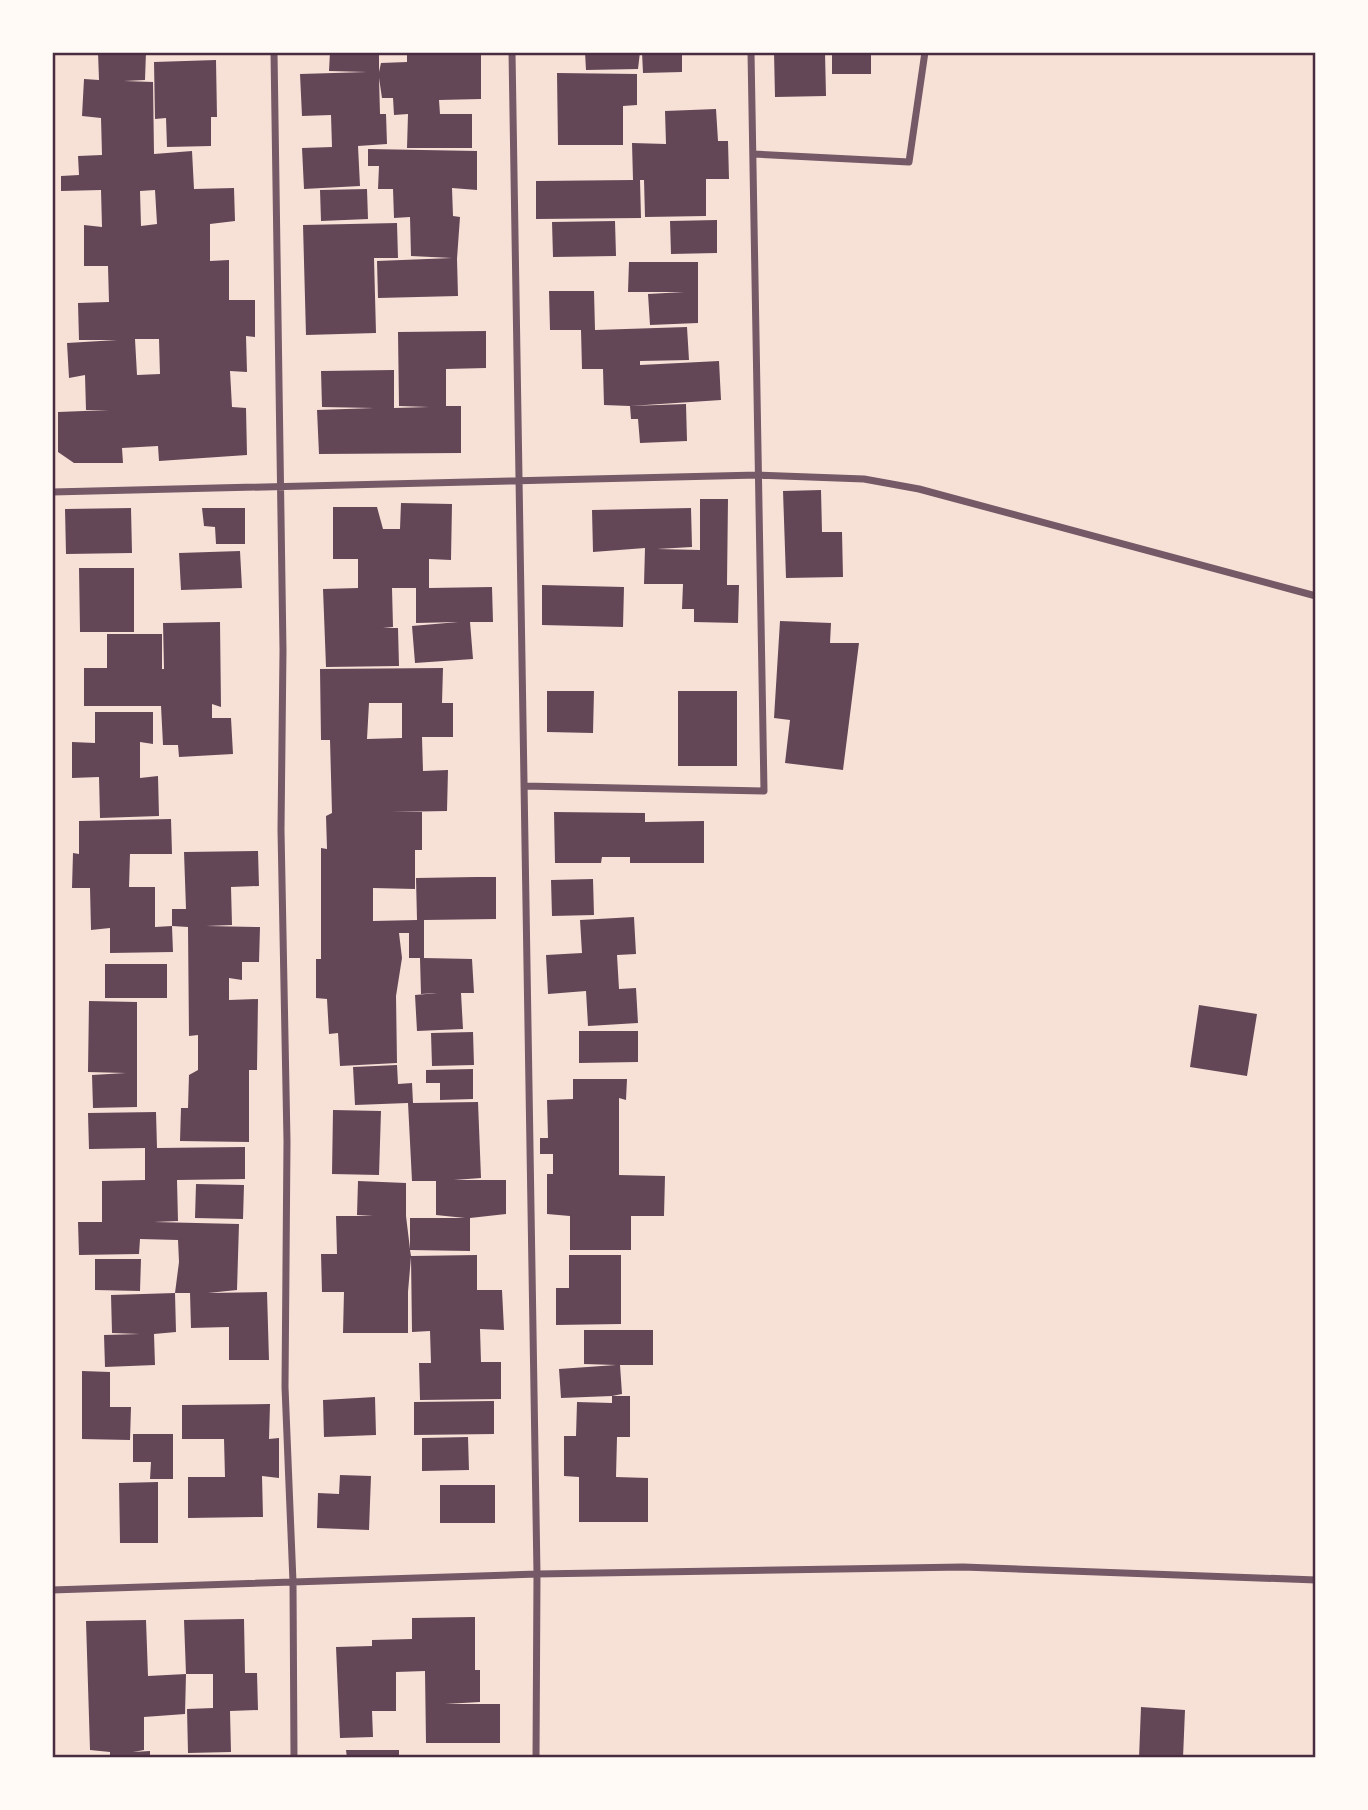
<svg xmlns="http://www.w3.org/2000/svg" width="1368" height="1810" font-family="Poppins,sans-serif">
	<rect width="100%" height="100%" fill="#f7e1d7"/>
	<path fill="#644757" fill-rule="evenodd" d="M 98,52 L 146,52 L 145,80 L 124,81 L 153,82 L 154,154 L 192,151 L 194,189 L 234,188 L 235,221 L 210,224 L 210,261 L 229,260 L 229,300 L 255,300 L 255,337 L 246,336 L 247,372 L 230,371 L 232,407 L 246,408 L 247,455 L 159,461 L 158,446 L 122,448 L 123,463 L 74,463 L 58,452 L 58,412 L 109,410 L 86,410 L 85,375 L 69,378 L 67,343 L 117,340 L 79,340 L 78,303 L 109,302 L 108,266 L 84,266 L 84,225 L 102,227 L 101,190 L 61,191 L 61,176 L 79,175 L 78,156 L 102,155 L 101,118 L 82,116 L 84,79 L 99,80 ZM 155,190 L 157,224 L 141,226 L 140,191 ZM 135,339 L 159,339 L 160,374 L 137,375 Z
		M 330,52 L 379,52 L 379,72 L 381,63 L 407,62 L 407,52 L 481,52 L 481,99 L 439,100 L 440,114 L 472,114 L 472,148 L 407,148 L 408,114 L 394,115 L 393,98 L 382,98 L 379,78 L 380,114 L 386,114 L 387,144 L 358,146 L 360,186 L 304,189 L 302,148 L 332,147 L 331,115 L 302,116 L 300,74 L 367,72 L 329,71 Z
		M 585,52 L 640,52 L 638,69 L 586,70 Z
		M 642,52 L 682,52 L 682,72 L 643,73 Z
		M 774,52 L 825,52 L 826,96 L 775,97 Z
		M 832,52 L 871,52 L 871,74 L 832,74 Z
		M 216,60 L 217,117 L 211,117 L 211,146 L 167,147 L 166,118 L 155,119 L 154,62 Z
		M 557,73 L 637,74 L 637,105 L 623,106 L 623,145 L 558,145 Z
		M 716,109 L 718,141 L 728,141 L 729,179 L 706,179 L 706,216 L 645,217 L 644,180 L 640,180 L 641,218 L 536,219 L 536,181 L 633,180 L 632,143 L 666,144 L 665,111 Z
		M 368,149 L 477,151 L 477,190 L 452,188 L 453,216 L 460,217 L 457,259 L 458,296 L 378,298 L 377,261 L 452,258 L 411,256 L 410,217 L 394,218 L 393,189 L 378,189 L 379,166 L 368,166 Z
		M 367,189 L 368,219 L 321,221 L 320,190 Z
		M 717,220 L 717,253 L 671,254 L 670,221 Z
		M 615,221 L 616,256 L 553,257 L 552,222 Z
		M 397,223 L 398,258 L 374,258 L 376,333 L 306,335 L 303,225 Z
		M 629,262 L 698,262 L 698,323 L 650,325 L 648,294 L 684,292 L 628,292 Z
		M 549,291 L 594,291 L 595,330 L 687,327 L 689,360 L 640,361 L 640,365 L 719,361 L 721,400 L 630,406 L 604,405 L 603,369 L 582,369 L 581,330 L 550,330 Z
		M 486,331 L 486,368 L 446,369 L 446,406 L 461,406 L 461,453 L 319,454 L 317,410 L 374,408 L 322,407 L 321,371 L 394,370 L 394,408 L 429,407 L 399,406 L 398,332 Z
		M 686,404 L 687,441 L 640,443 L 638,419 L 631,419 L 630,406 Z
		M 821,490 L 822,532 L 842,532 L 843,577 L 786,578 L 783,491 Z
		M 700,499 L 728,499 L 727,585 L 739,585 L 738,623 L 694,622 L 694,609 L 682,609 L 683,584 L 644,584 L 645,548 L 593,552 L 592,510 L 691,508 L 692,547 L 657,549 L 700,550 Z
		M 401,503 L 452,504 L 451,560 L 429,559 L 429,588 L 492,587 L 493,622 L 470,622 L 473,659 L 415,663 L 412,626 L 458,622 L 416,623 L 416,588 L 392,588 L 393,627 L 383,628 L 398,628 L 399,666 L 326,667 L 323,589 L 358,588 L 358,559 L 333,559 L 333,507 L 377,507 L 383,529 L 400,529 Z
		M 131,508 L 132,553 L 66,554 L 65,509 Z
		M 202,508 L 245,508 L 245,544 L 216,544 L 215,527 L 204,526 Z
		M 240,551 L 242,588 L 181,590 L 179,553 Z
		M 79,568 L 134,568 L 134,632 L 80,632 Z
		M 542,585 L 624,587 L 623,627 L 542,625 Z
		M 780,621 L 831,623 L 830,643 L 859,643 L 843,770 L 785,763 L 790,720 L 774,718 Z
		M 220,622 L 221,707 L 212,704 L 212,718 L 231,718 L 233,754 L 179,757 L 178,745 L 163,745 L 161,706 L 84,706 L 84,668 L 107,668 L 107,634 L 162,634 L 162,669 L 164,669 L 163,623 Z
		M 443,668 L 442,703 L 453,703 L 453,737 L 422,737 L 423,771 L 448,770 L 447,811 L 392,812 L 422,812 L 422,850 L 415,850 L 415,889 L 373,888 L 373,921 L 417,920 L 416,878 L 476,877 L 496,877 L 496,919 L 424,920 L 424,958 L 472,959 L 474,993 L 461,993 L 463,1029 L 417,1031 L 415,995 L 437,993 L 421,994 L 420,958 L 409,958 L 409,933 L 399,933 L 402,958 L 396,996 L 397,1063 L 340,1066 L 338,1033 L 329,1034 L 327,999 L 316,998 L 316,959 L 321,959 L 321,848 L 327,849 L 326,816 L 332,813 L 330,740 L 321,740 L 320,669 ZM 369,703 L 402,703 L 402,738 L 367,739 Z
		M 547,691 L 594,691 L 593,733 L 547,732 Z
		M 678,691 L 737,691 L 737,766 L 678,766 Z
		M 95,712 L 153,712 L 153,744 L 140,742 L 140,778 L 158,776 L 159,816 L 100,818 L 99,777 L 72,778 L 72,742 L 95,743 Z
		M 554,812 L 645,813 L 645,822 L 704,821 L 704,863 L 630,863 L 630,857 L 602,857 L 601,863 L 555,863 Z
		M 171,819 L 172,854 L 130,854 L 129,887 L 155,887 L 155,927 L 172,926 L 173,952 L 110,953 L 110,928 L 91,930 L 90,888 L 72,888 L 73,853 L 79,854 L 79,821 Z
		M 258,851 L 259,886 L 231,887 L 232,925 L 206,926 L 260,927 L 259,962 L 242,962 L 242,980 L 229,978 L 229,1000 L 258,999 L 257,1070 L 249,1070 L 249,1142 L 180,1141 L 181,1108 L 188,1108 L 189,1075 L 198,1070 L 198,1035 L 189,1036 L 188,927 L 172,926 L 172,909 L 186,909 L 184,852 Z
		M 593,879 L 594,915 L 552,916 L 551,880 Z
		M 634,917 L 636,954 L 617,955 L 619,989 L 636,988 L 638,1023 L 588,1026 L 586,991 L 548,994 L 546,955 L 582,953 L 580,920 Z
		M 105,964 L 167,964 L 167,998 L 105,998 Z
		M 89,1001 L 137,1002 L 137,1107 L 93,1108 L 92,1075 L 126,1073 L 88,1072 Z
		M 1199,1005 L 1257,1014 L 1247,1076 L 1190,1067 Z
		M 579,1031 L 638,1031 L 638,1062 L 579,1063 Z
		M 473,1032 L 474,1065 L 432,1066 L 431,1033 Z
		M 397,1065 L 398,1084 L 412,1083 L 413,1103 L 478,1102 L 481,1178 L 454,1180 L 506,1180 L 506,1214 L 470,1218 L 470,1251 L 410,1250 L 411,1256 L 477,1255 L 477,1290 L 502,1290 L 504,1330 L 480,1329 L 481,1362 L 501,1362 L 501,1399 L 420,1400 L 419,1363 L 431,1363 L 430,1331 L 412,1332 L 411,1257 L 408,1292 L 408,1333 L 343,1333 L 344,1292 L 322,1292 L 321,1254 L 337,1254 L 336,1216 L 373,1216 L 357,1215 L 358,1181 L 406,1183 L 406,1216 L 410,1249 L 410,1218 L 465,1218 L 436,1215 L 436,1181 L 412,1181 L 408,1103 L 355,1105 L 353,1067 Z
		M 473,1069 L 473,1099 L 440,1100 L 440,1083 L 426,1083 L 426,1070 Z
		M 573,1079 L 627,1079 L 626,1100 L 619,1098 L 619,1175 L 665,1176 L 664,1216 L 631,1216 L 631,1250 L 570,1250 L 570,1216 L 547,1214 L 547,1174 L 553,1174 L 553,1154 L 540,1154 L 540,1138 L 548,1138 L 547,1100 L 573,1099 Z
		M 333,1110 L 381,1111 L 379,1175 L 332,1174 Z
		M 156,1112 L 157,1148 L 245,1147 L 245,1179 L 177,1180 L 178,1221 L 154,1222 L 239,1224 L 237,1290 L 208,1293 L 267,1292 L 269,1360 L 229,1360 L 229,1327 L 191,1328 L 190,1293 L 175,1293 L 176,1332 L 154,1334 L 155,1365 L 105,1367 L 104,1335 L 140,1334 L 112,1333 L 111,1295 L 175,1293 L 179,1262 L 178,1240 L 140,1239 L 139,1254 L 79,1255 L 78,1222 L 102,1222 L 102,1181 L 145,1180 L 145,1148 L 89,1149 L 88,1113 Z
		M 196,1184 L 244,1185 L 243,1219 L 195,1218 Z
		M 569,1255 L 621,1255 L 621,1324 L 556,1325 L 556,1288 L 569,1288 Z
		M 95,1259 L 141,1259 L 140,1291 L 95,1290 Z
		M 584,1330 L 653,1330 L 653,1365 L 620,1365 L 622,1394 L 612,1396 L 630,1396 L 630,1437 L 617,1437 L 616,1477 L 648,1478 L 648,1522 L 579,1522 L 579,1477 L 564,1476 L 564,1436 L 576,1436 L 577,1402 L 612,1403 L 612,1396 L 561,1398 L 559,1369 L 616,1365 L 584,1364 Z
		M 82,1371 L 110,1372 L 110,1407 L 131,1407 L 130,1440 L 82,1439 Z
		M 375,1397 L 376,1435 L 324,1437 L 323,1400 Z
		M 494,1401 L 494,1434 L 414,1435 L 414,1402 Z
		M 270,1404 L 269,1439 L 279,1438 L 279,1478 L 262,1476 L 263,1517 L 188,1518 L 188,1477 L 225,1477 L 224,1439 L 182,1439 L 182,1405 Z
		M 133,1434 L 173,1434 L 173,1479 L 150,1479 L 151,1462 L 133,1462 Z
		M 468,1437 L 469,1470 L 422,1471 L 422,1438 Z
		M 340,1475 L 371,1476 L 369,1530 L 317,1528 L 318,1493 L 339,1494 Z
		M 158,1482 L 158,1543 L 120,1543 L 119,1483 Z
		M 440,1485 L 495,1485 L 495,1523 L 440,1523 Z
		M 475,1617 L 475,1670 L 480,1670 L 480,1702 L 445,1704 L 500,1704 L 500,1743 L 426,1743 L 425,1671 L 396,1672 L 396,1711 L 372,1711 L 373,1737 L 340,1738 L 336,1647 L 372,1646 L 372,1640 L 412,1639 L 412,1618 Z
		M 244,1619 L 245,1673 L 257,1673 L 258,1710 L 230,1711 L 231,1752 L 188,1753 L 187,1709 L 213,1708 L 213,1674 L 186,1674 L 185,1714 L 144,1717 L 144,1750 L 133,1752 L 150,1751 L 150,1758 L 110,1758 L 110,1752 L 90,1750 L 86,1621 L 146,1620 L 148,1676 L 186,1674 L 184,1620 Z
		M 1141,1707 L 1185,1710 L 1183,1758 L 1139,1758 Z
		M 346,1750 L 399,1750 L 399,1758 L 347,1758 Z"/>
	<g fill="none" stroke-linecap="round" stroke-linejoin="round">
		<path stroke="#755966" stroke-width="7" d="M 274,52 L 283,650 L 281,830 L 287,1141 L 285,1387 L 293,1582 L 294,1758
			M 512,52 L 537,1574 L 536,1758
			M 753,154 L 909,162 L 925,52
			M 52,492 L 758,475 L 864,479 L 919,489 L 1316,596
			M 524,786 L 764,791 L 751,52
			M 52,1590 L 537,1574 L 963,1567 L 1316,1580"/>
	</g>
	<rect width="1368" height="1810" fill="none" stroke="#fffaf5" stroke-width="108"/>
	<rect x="54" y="54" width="1260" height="1702" fill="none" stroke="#4a2c40" stroke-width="2.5"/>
</svg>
